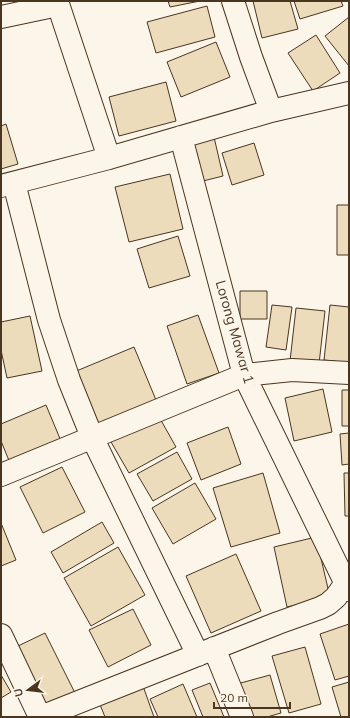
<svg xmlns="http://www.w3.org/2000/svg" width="350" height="718" font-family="Mulish,sans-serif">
	<rect width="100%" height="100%" fill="#fbf6e9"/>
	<path fill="#ecdcbc" stroke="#4a3520" d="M 168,1 L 200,1 L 170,7 Z
		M 253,1 L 290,1 L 298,29 L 262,38 Z
		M 294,1 L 341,1 L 343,6 L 300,19 Z
		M 207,6 L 215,37 L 156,53 L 147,22 Z
		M 349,17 L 349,66 L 325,36 Z
		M 316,35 L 340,73 L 313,91 L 288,53 Z
		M 216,42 L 230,77 L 181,97 L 167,62 Z
		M 166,82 L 176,121 L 119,136 L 109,97 Z
		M 6,124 L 18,164 L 1,169 L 1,126 Z
		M 214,137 L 223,176 L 199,182 L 189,142 Z
		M 254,143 L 264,175 L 232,185 L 222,153 Z
		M 170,174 L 183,229 L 129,242 L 115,187 Z
		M 337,205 L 349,205 L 349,255 L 337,255 Z
		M 178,236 L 190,276 L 149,288 L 137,249 Z
		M 240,291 L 267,291 L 267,319 L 240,319 Z
		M 272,305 L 292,307 L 286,350 L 266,347 Z
		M 330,305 L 349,307 L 349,363 L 324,360 Z
		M 296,308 L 325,311 L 319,364 L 290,361 Z
		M 198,315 L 219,373 L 187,384 L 167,326 Z
		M 30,316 L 42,371 L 7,378 L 1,350 L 1,322 Z
		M 134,347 L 156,400 L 96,425 L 74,372 Z
		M 323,389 L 332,432 L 294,441 L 285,398 Z
		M 342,390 L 349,390 L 349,426 L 342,426 Z
		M 46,405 L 61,441 L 10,463 L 1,441 L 1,424 Z
		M 158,415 L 176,447 L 129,473 L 111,442 Z
		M 228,427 L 241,464 L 201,480 L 187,443 Z
		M 349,433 L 349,464 L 342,465 L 340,434 Z
		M 177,452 L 192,479 L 153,501 L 137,474 Z
		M 62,467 L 85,512 L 43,533 L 20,487 Z
		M 263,473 L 280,533 L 231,547 L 213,488 Z
		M 344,473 L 349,473 L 349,516 L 345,516 Z
		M 195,483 L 216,519 L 173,544 L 152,508 Z
		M 102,522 L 114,543 L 63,573 L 51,552 Z
		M 1,523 L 16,560 L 1,566 Z
		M 316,537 L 330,597 L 287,607 L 274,547 Z
		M 118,547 L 145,595 L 91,626 L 64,578 Z
		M 236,554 L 261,611 L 211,633 L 186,576 Z
		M 133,609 L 151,645 L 108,667 L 89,630 Z
		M 349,624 L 349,676 L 335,680 L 320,634 Z
		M 45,633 L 76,695 L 46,710 L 16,647 Z
		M 305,647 L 321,704 L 289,713 L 272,656 Z
		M 1,675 L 11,692 L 1,698 Z
		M 270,675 L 281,713 L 267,717 L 246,717 L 237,684 Z
		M 349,682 L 349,717 L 341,717 L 332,687 Z
		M 210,683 L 224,717 L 203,717 L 192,690 Z
		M 183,684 L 197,717 L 158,717 L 150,699 Z
		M 143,686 L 154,717 L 105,717 L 99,702 Z"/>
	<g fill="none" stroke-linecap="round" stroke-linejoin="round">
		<g stroke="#4a3520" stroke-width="24">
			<path id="minor" d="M 57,1 L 109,158
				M 233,1 L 251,57 L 271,111
				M 1,17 L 58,5
				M 181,137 L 244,375 L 349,590
				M 14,183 L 49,320 L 69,380 L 92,437 L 198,655
				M 1,186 L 109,158 L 271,111 L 349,93
				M 1,475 L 244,375 L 292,370 L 349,373
				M 1,635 L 40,717
				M 214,648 L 242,717
				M 41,717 L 278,623 L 320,608 L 328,604 L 336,597 L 346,583 L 349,575"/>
		</g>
		<use href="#minor" stroke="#fbf6e9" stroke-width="22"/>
	</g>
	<g text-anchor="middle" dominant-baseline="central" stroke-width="3" stroke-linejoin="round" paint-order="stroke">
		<g font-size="14" fill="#4a3520" stroke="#fbf6e9">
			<text transform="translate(235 332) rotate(74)">Lorong Mawar 1</text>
		</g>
	</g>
	<rect width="350" height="718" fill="none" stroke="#4a3520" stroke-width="4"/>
	<g transform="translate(28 690) rotate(255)" stroke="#fbf6e9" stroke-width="3" paint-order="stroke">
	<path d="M0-3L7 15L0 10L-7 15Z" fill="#4a3520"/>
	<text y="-6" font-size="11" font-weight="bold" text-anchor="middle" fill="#4a3520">U</text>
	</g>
	<path d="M214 702v6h76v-6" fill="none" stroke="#4a3520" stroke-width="2"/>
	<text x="220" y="702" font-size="12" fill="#4a3520" stroke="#fbf6e9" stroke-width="3" paint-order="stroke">20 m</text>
</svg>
